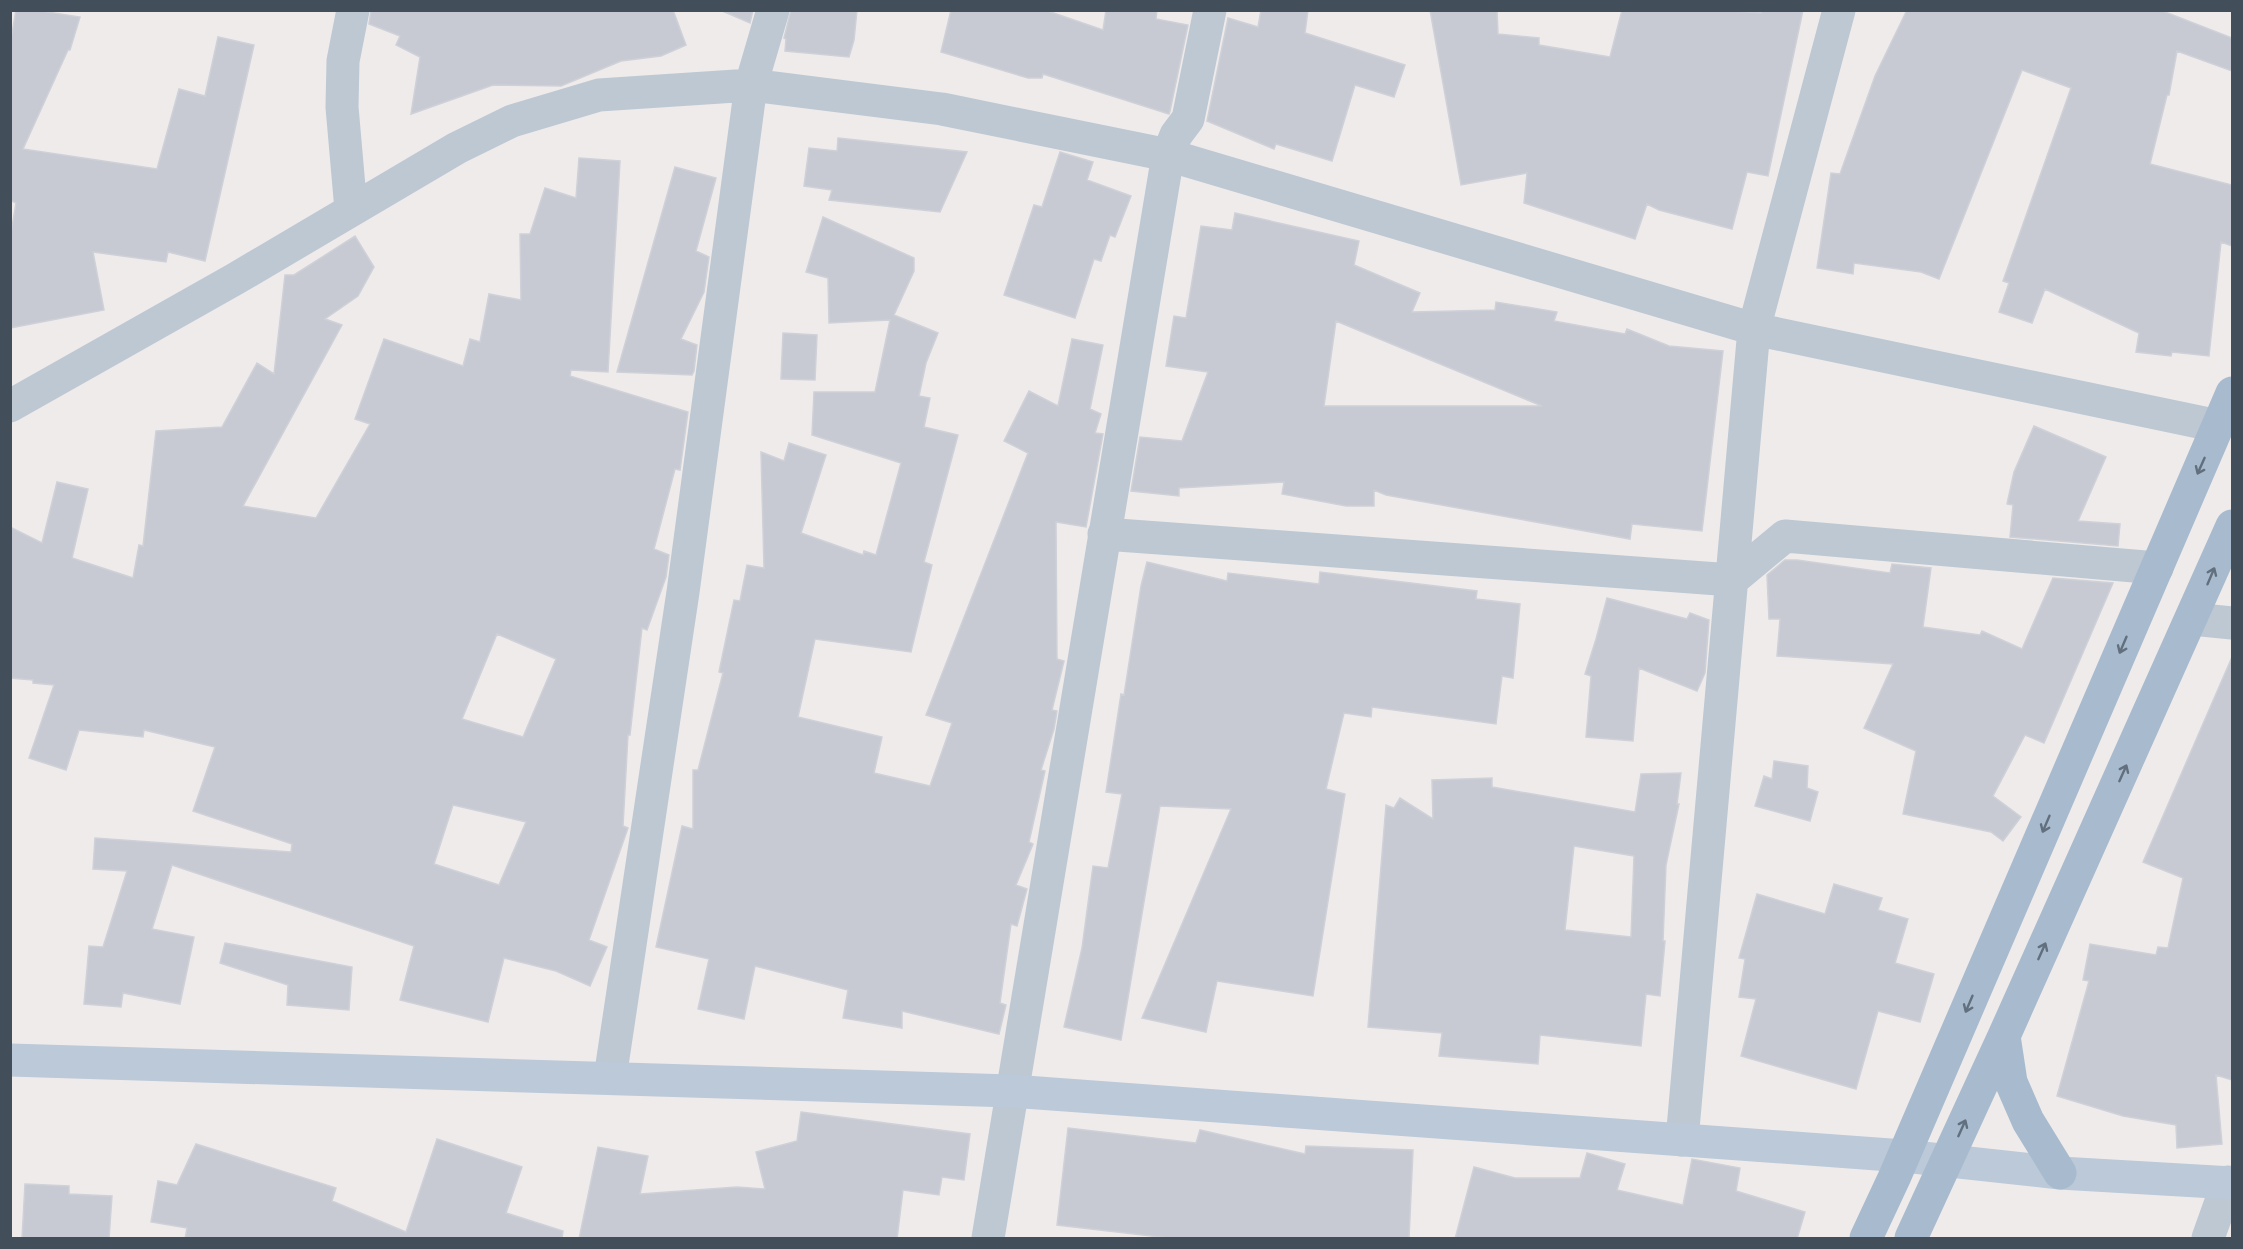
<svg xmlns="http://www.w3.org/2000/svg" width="2243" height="1249" font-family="'Roboto Condensed',sans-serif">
	<rect width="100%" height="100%" fill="#efebeb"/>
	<path fill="#c7cad2" stroke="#cfd1d8" stroke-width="1.5" fill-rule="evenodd" d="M 16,10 L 35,10 L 80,17 L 70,50 L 68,50 L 23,149 L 157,169 L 179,89 L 205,96 L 218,37 L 254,45 L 205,261 L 168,252 L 166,262 L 93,252 L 104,310 L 10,328 L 10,239 L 16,203 L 10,200 L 10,45 Z
		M 371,10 L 673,10 L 686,45 L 661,56 L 621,61 L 561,86 L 493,85 L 411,114 L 420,57 L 396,45 L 400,36 L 369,24 Z
		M 720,10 L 753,10 L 750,23 Z
		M 791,10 L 857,10 L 854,40 L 849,57 L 785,51 L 786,39 L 784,38 Z
		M 951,10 L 1045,10 L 1103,30 L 1106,10 L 1157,10 L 1156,19 L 1188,25 L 1170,111 L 1169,114 L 1043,74 L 1042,78 L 1028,78 L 941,52 Z
		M 1261,10 L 1308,10 L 1305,33 L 1405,65 L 1394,97 L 1355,85 L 1332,161 L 1276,144 L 1274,149 L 1207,121 L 1228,18 L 1258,27 Z
		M 1430,10 L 1497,10 L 1498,34 L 1539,38 L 1539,45 L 1610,57 L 1622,10 L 1719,10 L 1761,13 L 1762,10 L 1803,10 L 1768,176 L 1747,172 L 1732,229 L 1659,210 L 1647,204 L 1635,239 L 1524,203 L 1527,173 L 1461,185 Z
		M 1907,10 L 2160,10 L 2232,38 L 2232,71 L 2177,51 L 2169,95 L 2167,95 L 2150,164 L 2232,185 L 2232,246 L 2221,242 L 2209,356 L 2172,352 L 2171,356 L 2136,352 L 2139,333 L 2045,289 L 2032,323 L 1999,312 L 2009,283 L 2003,281 L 2071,88 L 2022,70 L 1939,279 L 1921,272 L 1854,263 L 1853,274 L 1817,268 L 1831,173 L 1840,174 L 1875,76 Z
		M 838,138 L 967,152 L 940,212 L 829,200 L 832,190 L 804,186 L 809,148 L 837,151 Z
		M 1060,152 L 1093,162 L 1087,180 L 1131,196 L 1115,237 L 1110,235 L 1101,261 L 1094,259 L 1075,318 L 1004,295 L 1034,205 L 1042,207 Z
		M 579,158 L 620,161 L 608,372 L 571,370 L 570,376 L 688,412 L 680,470 L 675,469 L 654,549 L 669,555 L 666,577 L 647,630 L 642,628 L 630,735 L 628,735 L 623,826 L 628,828 L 589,940 L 607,947 L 590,986 L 556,971 L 504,958 L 488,1022 L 400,1000 L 414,946 L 172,865 L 152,929 L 194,937 L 180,1004 L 123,993 L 121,1007 L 84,1004 L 89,946 L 103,947 L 127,871 L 93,869 L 95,838 L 291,852 L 292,844 L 193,811 L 215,747 L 144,730 L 143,737 L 79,730 L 66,770 L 29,758 L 54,685 L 33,683 L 33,680 L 10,678 L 10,527 L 42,543 L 57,482 L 88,489 L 72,558 L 133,578 L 139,545 L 143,546 L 156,431 L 222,427 L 257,363 L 274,374 L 285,275 L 294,275 L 355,236 L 374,267 L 358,296 L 325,319 L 342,325 L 243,506 L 316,518 L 370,424 L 355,419 L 384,339 L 463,366 L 470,339 L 480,342 L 489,294 L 521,300 L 520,234 L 530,234 L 545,188 L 576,198 ZM 497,634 L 556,659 L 523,737 L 462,719 ZM 453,805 L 526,822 L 499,885 L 434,864 Z
		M 675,167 L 716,178 L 696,251 L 709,257 L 704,292 L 681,339 L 697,345 L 694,371 L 692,375 L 617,372 Z
		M 1235,213 L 1359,241 L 1354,265 L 1420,293 L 1412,312 L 1495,310 L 1496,302 L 1557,312 L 1554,321 L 1625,334 L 1627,329 L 1669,346 L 1723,351 L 1702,531 L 1632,524 L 1630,539 L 1386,495 L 1374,490 L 1374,506 L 1346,506 L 1282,494 L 1284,482 L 1179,488 L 1179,496 L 1131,491 L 1140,437 L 1182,441 L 1208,372 L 1166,366 L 1174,316 L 1186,318 L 1201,226 L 1232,230 ZM 1336,321 L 1382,340 L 1542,406 L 1324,406 Z
		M 823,217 L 914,258 L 914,271 L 894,315 L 938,333 L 926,363 L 919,396 L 930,398 L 924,427 L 958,435 L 924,562 L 932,565 L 911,652 L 815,639 L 798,717 L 882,737 L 874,773 L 930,786 L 952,723 L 926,715 L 1028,453 L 1004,441 L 1029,391 L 1058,406 L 1072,339 L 1103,345 L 1090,409 L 1101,414 L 1095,433 L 1103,434 L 1086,527 L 1056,522 L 1057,659 L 1064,661 L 1052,710 L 1057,711 L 1054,729 L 1041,770 L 1045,771 L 1029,842 L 1033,844 L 1016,885 L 1027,889 L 1017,926 L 1011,924 L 1000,1003 L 1006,1005 L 999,1034 L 902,1011 L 902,1028 L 843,1018 L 848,990 L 755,966 L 744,1019 L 698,1009 L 709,959 L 656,947 L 682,826 L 693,829 L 693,770 L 698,770 L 723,673 L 719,672 L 734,600 L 740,601 L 747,565 L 764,568 L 761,452 L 784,461 L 789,443 L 826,455 L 801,533 L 863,555 L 864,551 L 876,555 L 901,463 L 812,435 L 814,392 L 875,392 L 890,320 L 829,323 L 828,278 L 806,272 Z
		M 783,333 L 817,335 L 815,380 L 781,379 Z
		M 2034,426 L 2106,457 L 2078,521 L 2120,524 L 2118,546 L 2010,537 L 2013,505 L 2007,504 L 2014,472 Z
		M 1785,560 L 1797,560 L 1890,573 L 1892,564 L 1931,568 L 1923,627 L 1980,635 L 1982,631 L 2022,649 L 2053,578 L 2113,583 L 2044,743 L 2025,735 L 1993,796 L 2021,817 L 2003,841 L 1991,832 L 1903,814 L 1916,751 L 1864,728 L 1893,664 L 1777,656 L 1780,619 L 1769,619 L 1767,575 Z
		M 1147,562 L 1227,581 L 1228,573 L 1319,584 L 1320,572 L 1477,591 L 1476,599 L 1520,604 L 1513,678 L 1502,676 L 1496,724 L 1372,707 L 1371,717 L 1344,713 L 1326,789 L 1345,794 L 1313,996 L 1217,981 L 1206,1032 L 1142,1018 L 1231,809 L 1160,806 L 1121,1040 L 1064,1027 L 1082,948 L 1093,866 L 1108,868 L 1122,794 L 1106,792 L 1121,694 L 1124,695 L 1141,586 Z
		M 1607,598 L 1687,619 L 1690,613 L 1709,620 L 1705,673 L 1697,691 L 1639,668 L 1633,741 L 1586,737 L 1591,676 L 1585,674 L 1596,639 Z
		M 2232,657 L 2232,1080 L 2216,1075 L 2222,1144 L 2177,1148 L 2176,1125 L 2123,1116 L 2057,1096 L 2089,981 L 2083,980 L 2090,944 L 2156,955 L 2158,947 L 2168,948 L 2183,878 L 2143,862 Z
		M 1774,761 L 1808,766 L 1807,788 L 1818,792 L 1810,821 L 1755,806 L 1764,776 L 1772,779 Z
		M 1681,773 L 1677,804 L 1679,804 L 1666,865 L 1663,941 L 1665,941 L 1660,996 L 1646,994 L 1641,1046 L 1540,1035 L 1538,1064 L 1439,1056 L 1442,1033 L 1368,1027 L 1386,805 L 1394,808 L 1400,798 L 1433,819 L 1432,780 L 1492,778 L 1492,787 L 1635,812 L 1641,774 ZM 1574,846 L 1634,856 L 1631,937 L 1565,930 Z
		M 1834,884 L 1882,898 L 1878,910 L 1908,919 L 1895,963 L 1934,974 L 1920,1022 L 1878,1011 L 1856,1089 L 1741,1056 L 1756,999 L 1739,997 L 1745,959 L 1739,958 L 1757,894 L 1825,914 Z
		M 225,943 L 352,967 L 349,1010 L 287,1005 L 288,985 L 220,963 Z
		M 801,1112 L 970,1134 L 964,1180 L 942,1177 L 939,1195 L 903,1190 L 897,1239 L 579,1239 L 598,1147 L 648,1156 L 640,1194 L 737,1187 L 765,1189 L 756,1152 L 797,1141 Z
		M 1068,1128 L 1196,1143 L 1200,1130 L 1305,1154 L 1306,1146 L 1413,1150 L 1409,1239 L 1177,1239 L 1057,1225 Z
		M 437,1139 L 522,1167 L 506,1213 L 563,1231 L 562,1239 L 185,1239 L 187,1228 L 151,1222 L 158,1181 L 177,1185 L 196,1144 L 336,1188 L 332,1201 L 406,1232 Z
		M 1587,1153 L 1625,1164 L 1617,1190 L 1683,1205 L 1692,1159 L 1740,1168 L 1736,1191 L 1805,1212 L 1797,1239 L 1455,1239 L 1474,1167 L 1515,1178 L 1580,1178 Z
		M 25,1184 L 69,1186 L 69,1194 L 112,1196 L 109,1239 L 22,1239 Z"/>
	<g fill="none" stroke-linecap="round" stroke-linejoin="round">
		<path stroke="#bdc8d3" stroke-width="33" d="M 351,210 L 342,107 L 343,61 L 353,10
			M 10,406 L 235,279 L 457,148 L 512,121 L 599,95 L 751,85 L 942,109 L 1168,155 L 1754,329 L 2218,426
			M 1104,534 L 1732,580 L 1785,536 L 2157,568
			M 2192,619 L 2232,623
			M 610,1078 L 683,592 L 751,85 L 773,10
			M 1682,1140 L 1754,329 L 1839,10
			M 988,1238 L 1168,155 L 1176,135 L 1188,119 L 1210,10
			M 2208,1238 L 2228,1182"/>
		<path stroke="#bbc9d8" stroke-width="33" d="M 10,1060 L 1011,1091 L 1904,1156 L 2060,1173 L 2232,1183"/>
		<path stroke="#a8bbce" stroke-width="33" d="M 2004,1036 L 2011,1082 L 2028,1121 L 2060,1173
			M 1866,1238 L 1895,1176 L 2232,393
			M 1911,1238 L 2004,1036 L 2232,526"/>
	</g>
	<defs><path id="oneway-shaft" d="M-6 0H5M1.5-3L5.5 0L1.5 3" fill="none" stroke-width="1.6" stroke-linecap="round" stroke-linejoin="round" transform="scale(1.5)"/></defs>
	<g stroke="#616f7e">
		<use href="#oneway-shaft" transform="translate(2201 466) rotate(114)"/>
		<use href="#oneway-shaft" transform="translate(2211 576) rotate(-67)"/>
		<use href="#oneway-shaft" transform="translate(2123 645) rotate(113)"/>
		<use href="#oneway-shaft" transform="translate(2123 773) rotate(-66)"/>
		<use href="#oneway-shaft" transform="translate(2046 824) rotate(113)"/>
		<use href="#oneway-shaft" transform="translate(2042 951) rotate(-66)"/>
		<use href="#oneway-shaft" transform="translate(1969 1004) rotate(113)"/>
		<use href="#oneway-shaft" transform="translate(1962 1128) rotate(-66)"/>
	</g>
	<rect width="2243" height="1249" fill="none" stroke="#424f5b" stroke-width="24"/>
</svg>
